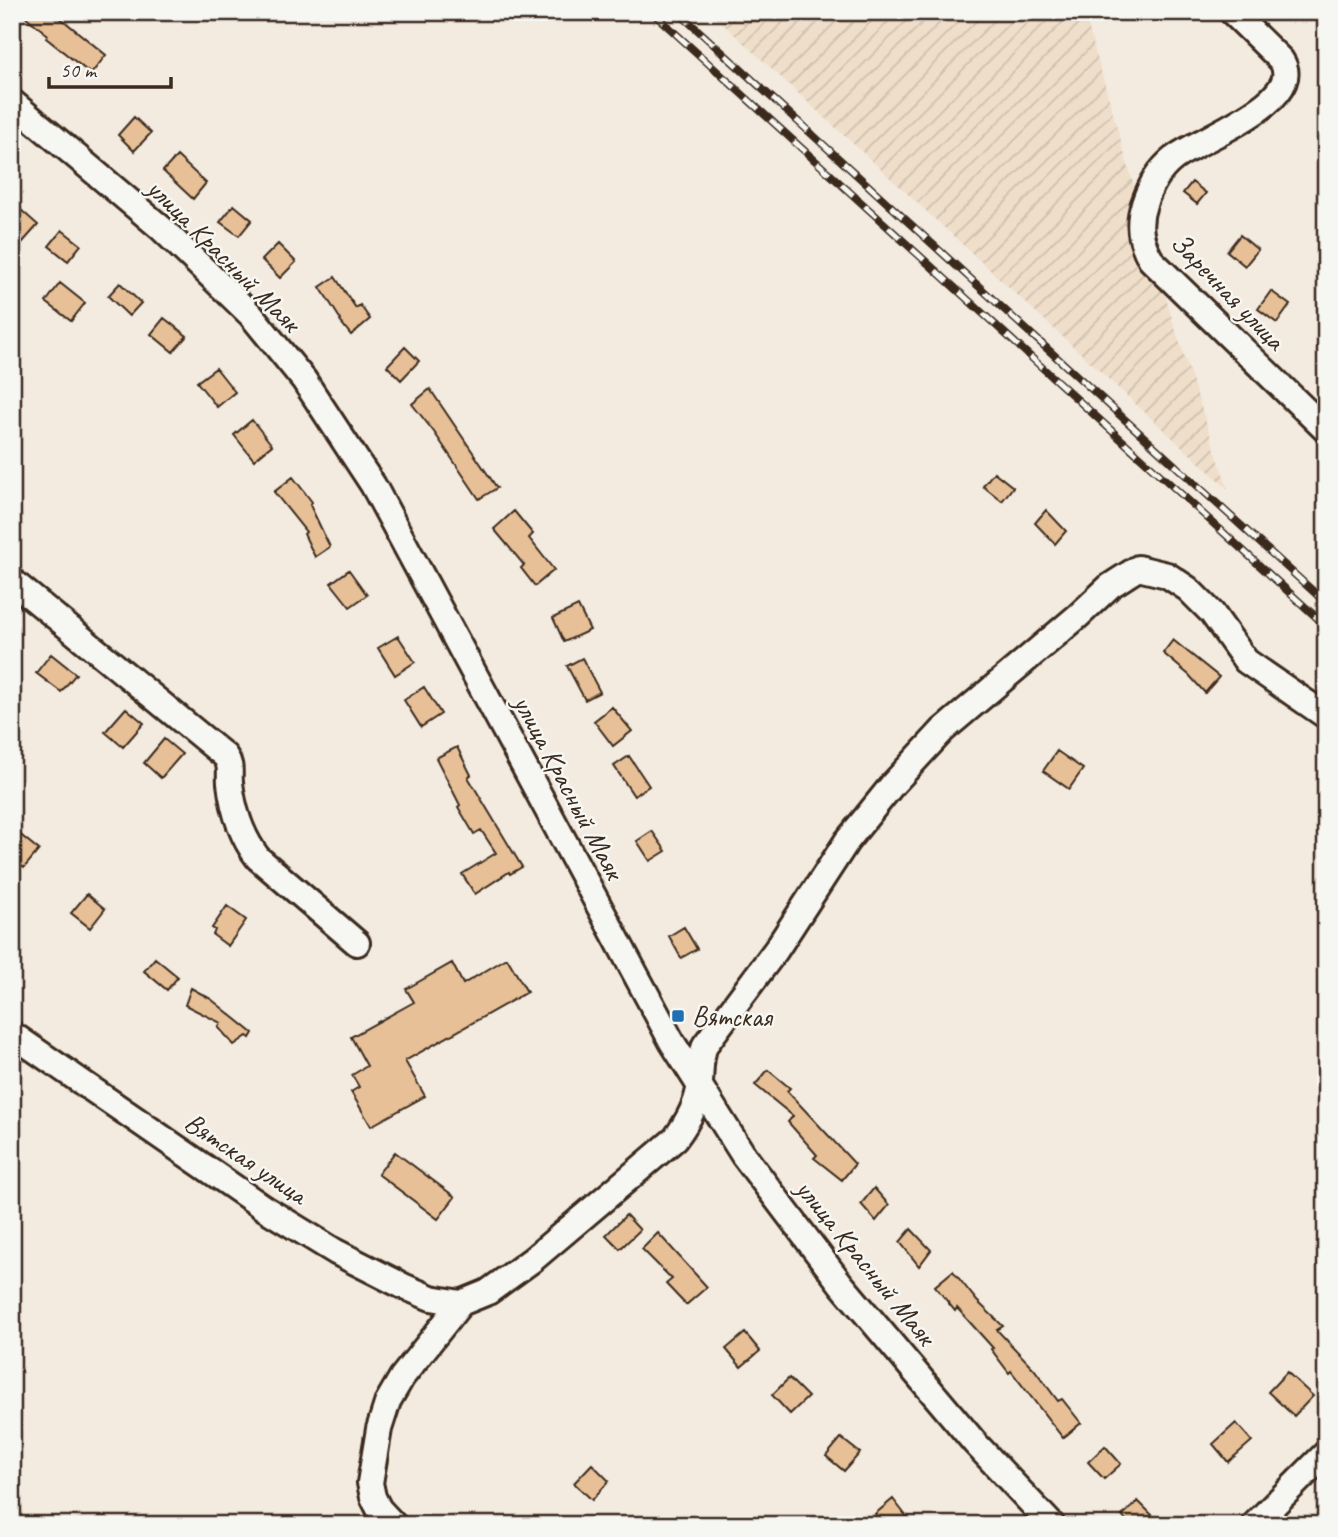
<svg xmlns="http://www.w3.org/2000/svg" width="1338" height="1537" font-family="Caveat,sans-serif">
	<defs>
		<pattern id="industrial-furrows" width="10" height="10" patternUnits="userSpaceOnUse" patternTransform="scale(1.75)"><rect width="10" height="10" fill="#efdeca"/><path d="M-1 1l2-2M0 10L10 0M9 11l2-2" fill="none" stroke="#cebfad"/></pattern>
	</defs>
	<rect width="100%" height="100%" fill="#f3ebe0"/>
	<filter id="ink" filterUnits="userSpaceOnUse"><feTurbulence type="fractalNoise" baseFrequency=".0143" numOctaves="2"/><feDisplacementMap in="SourceGraphic" scale="14" xChannelSelector="R" yChannelSelector="G"/><feConvolveMatrix kernelMatrix="1 2 1 2 8 2 1 2 1" color-interpolation-filters="sRGB"/></filter>
	<g filter="url(#ink)">
		<path fill="url(#industrial-furrows)" d="M 710,12 L 1084,12 L 1172,319 L 1228,489 Z"/>
		<path fill="#e7c097" stroke="#3b2a1e" stroke-width="2" d="M 20,12 L 53,12 L 106,55 L 91,74 L 46,38 L 48,35 Z
			M 134,117 L 151,133 L 134,151 L 118,135 Z
			M 177,156 L 206,183 L 193,199 L 163,171 Z
			M 1192,182 L 1206,193 L 1197,204 L 1183,193 Z
			M 12,202 L 38,225 L 22,243 L 12,234 Z
			M 234,205 L 252,220 L 239,236 L 220,222 Z
			M 62,230 L 81,245 L 68,261 L 49,246 Z
			M 1240,235 L 1258,250 L 1245,266 L 1227,251 Z
			M 278,244 L 296,262 L 280,278 L 262,260 Z
			M 335,277 L 356,308 L 360,305 L 370,319 L 351,335 L 340,321 L 341,320 L 320,287 Z
			M 60,283 L 85,303 L 71,321 L 46,302 Z
			M 120,283 L 141,303 L 129,316 L 108,296 Z
			M 1271,291 L 1290,305 L 1277,323 L 1258,309 Z
			M 164,318 L 187,336 L 173,352 L 151,334 Z
			M 405,347 L 419,361 L 401,380 L 387,366 Z
			M 216,368 L 235,392 L 217,407 L 197,382 Z
			M 430,389 L 497,488 L 479,499 L 434,432 L 412,404 Z
			M 252,420 L 272,445 L 254,460 L 234,435 Z
			M 994,472 L 1013,487 L 1002,501 L 983,486 Z
			M 293,477 L 312,502 L 310,505 L 330,547 L 315,557 L 304,534 L 306,532 L 274,492 Z
			M 1046,510 L 1066,531 L 1055,544 L 1035,523 Z
			M 514,511 L 533,534 L 529,538 L 554,570 L 535,586 L 521,568 L 524,565 L 494,529 Z
			M 349,570 L 367,595 L 350,607 L 331,583 Z
			M 578,606 L 590,630 L 564,642 L 553,618 Z
			M 398,636 L 415,662 L 395,675 L 378,648 Z
			M 1173,640 L 1219,677 L 1205,693 L 1189,675 L 1163,653 Z
			M 51,654 L 76,674 L 61,692 L 36,673 Z
			M 582,658 L 600,692 L 585,700 L 567,666 Z
			M 424,687 L 441,714 L 421,727 L 404,700 Z
			M 612,707 L 632,731 L 613,746 L 594,721 Z
			M 126,708 L 144,723 L 123,747 L 105,732 Z
			M 164,739 L 182,754 L 161,778 L 144,763 Z
			M 457,747 L 471,775 L 468,777 L 522,867 L 510,874 L 509,872 L 475,894 L 462,874 L 496,853 L 481,830 L 474,834 L 458,807 L 460,805 L 436,758 Z
			M 1057,751 L 1083,769 L 1069,789 L 1043,771 Z
			M 629,756 L 649,786 L 634,796 L 614,766 Z
			M 12,828 L 39,850 L 24,868 L 12,859 Z
			M 652,831 L 666,851 L 650,861 L 637,841 Z
			M 87,894 L 105,909 L 90,928 L 71,913 Z
			M 227,906 L 246,920 L 228,946 L 213,935 L 215,930 L 212,928 Z
			M 684,927 L 697,949 L 681,958 L 669,936 Z
			M 155,958 L 178,977 L 167,990 L 144,971 Z
			M 507,958 L 527,992 L 405,1061 L 425,1096 L 371,1126 L 351,1092 L 359,1087 L 352,1075 L 367,1066 L 351,1037 L 414,1002 L 406,989 L 452,963 L 463,984 Z
			M 191,988 L 211,999 L 253,1033 L 250,1038 L 247,1036 L 234,1045 L 218,1027 L 221,1023 L 185,1005 Z
			M 768,1070 L 790,1088 L 787,1091 L 855,1164 L 842,1180 L 814,1158 L 817,1155 L 788,1122 L 793,1116 L 755,1085 Z
			M 395,1152 L 455,1197 L 438,1219 L 378,1174 Z
			M 874,1188 L 889,1205 L 876,1221 L 861,1204 Z
			M 626,1215 L 640,1230 L 620,1249 L 606,1235 Z
			M 911,1229 L 931,1250 L 919,1266 L 900,1242 Z
			M 658,1233 L 707,1287 L 686,1305 L 666,1284 L 672,1279 L 642,1249 Z
			M 953,1271 L 977,1301 L 1003,1326 L 997,1330 L 1034,1369 L 1058,1401 L 1062,1399 L 1081,1423 L 1063,1438 L 1011,1371 L 1009,1373 L 991,1349 L 993,1348 L 957,1308 L 955,1311 L 935,1286 Z
			M 745,1333 L 760,1351 L 741,1367 L 726,1349 Z
			M 1287,1372 L 1313,1396 L 1294,1416 L 1268,1392 Z
			M 789,1378 L 808,1397 L 790,1414 L 772,1395 Z
			M 1236,1423 L 1252,1441 L 1228,1462 L 1213,1444 Z
			M 841,1438 L 860,1453 L 844,1471 L 826,1456 Z
			M 1105,1446 L 1121,1464 L 1104,1479 L 1088,1462 Z
			M 592,1464 L 609,1481 L 592,1500 L 574,1483 Z
			M 893,1499 L 913,1525 L 883,1525 L 875,1514 Z
			M 1138,1501 L 1155,1518 L 1148,1525 L 1130,1525 L 1122,1516 Z"/>
		<g fill="none" stroke-linecap="round" stroke-linejoin="round">
			<g stroke="#3b2a1e" stroke-width="30">
				<path id="minor" d="M 1232,12 L 1281,60 C 1309,101 1197,139 1173,159 C 1159,170 1150,186 1144,204 C 1137,224 1140,241 1151,260 L 1326,430
					M 12,102 L 161,228 L 251,315 L 304,380 L 373,485 L 672,1042 L 744,1156 L 841,1284 L 975,1443 L 1052,1525
					M 12,581 L 225,756 C 232,766 229,772 230,783 C 233,809 242,837 258,858 L 357,943
					M 12,1034 L 264,1208 L 336,1252 L 403,1286 L 431,1298 L 461,1303
					M 394,1525 L 379,1509 L 373,1497 L 370,1483 L 379,1429 L 388,1401 L 402,1377 L 461,1303 L 488,1292 L 532,1260 L 675,1139 C 687,1123 698,1104 700,1083 C 701,1069 700,1059 705,1045 L 776,950 L 847,841 L 893,784 L 943,730 L 1078,616 L 1110,586 L 1138,568 L 1167,575 L 1188,589 L 1212,613 L 1246,661 L 1326,716
					M 1254,1525 L 1326,1453"/>
			</g>
			<use href="#minor" stroke="#f6f6f2" stroke-width="24"/>
			<g stroke="#3b2a1e" stroke-width="8">
				<path id="rail" d="M 652,12 L 1326,626
					M 678,12 L 1326,603"/>
			</g>
			<use href="#rail" stroke="#f6f6f2" stroke-width="5" stroke-dasharray="16" stroke-linecap="butt"/>
		</g>
	</g>
	<rect fill="#1f6fb2" stroke="#f6f6f2" stroke-width="2.5" x="671" y="1009" width="14" height="14" rx="3.5"/>
	<g text-anchor="middle" dominant-baseline="central" stroke-width="5" stroke-linejoin="round" paint-order="stroke">
		<g font-size="28" fill="#3b2a1e" stroke="#f6f6f2">
			<text transform="translate(224 255) rotate(45)">улица Красный Маяк</text>
			<text transform="translate(1228 291) rotate(46)">Заречная улица</text>
			<text transform="translate(569 787) rotate(62)">улица Красный Маяк</text>
			<text transform="translate(246 1158) rotate(34)">Вятская улица</text>
			<text transform="translate(866 1262) rotate(51)">улица Красный Маяк</text>
		</g>
		<g font-size="28" fill="#3b2a1e" stroke="#f6f6f2" text-anchor="start">
			<text x="692" y="1016">Вятская</text>
		</g>
	</g>
	<rect width="1338" height="1537" fill="none" stroke="#f6f6f2" stroke-width="42"/>
	<rect x="21" y="21" width="1296" height="1495" fill="none" stroke="#3b2a1e" stroke-width="2.5" filter="url(#ink)"/>
	<path d="M49 77v10h122v-10" fill="none" stroke="#3b2a1e" stroke-width="3.5"/>
	<text x="60" y="77" font-size="21" fill="#3b2a1e" stroke="#f6f6f2" stroke-width="5" paint-order="stroke">50 m</text>
</svg>
